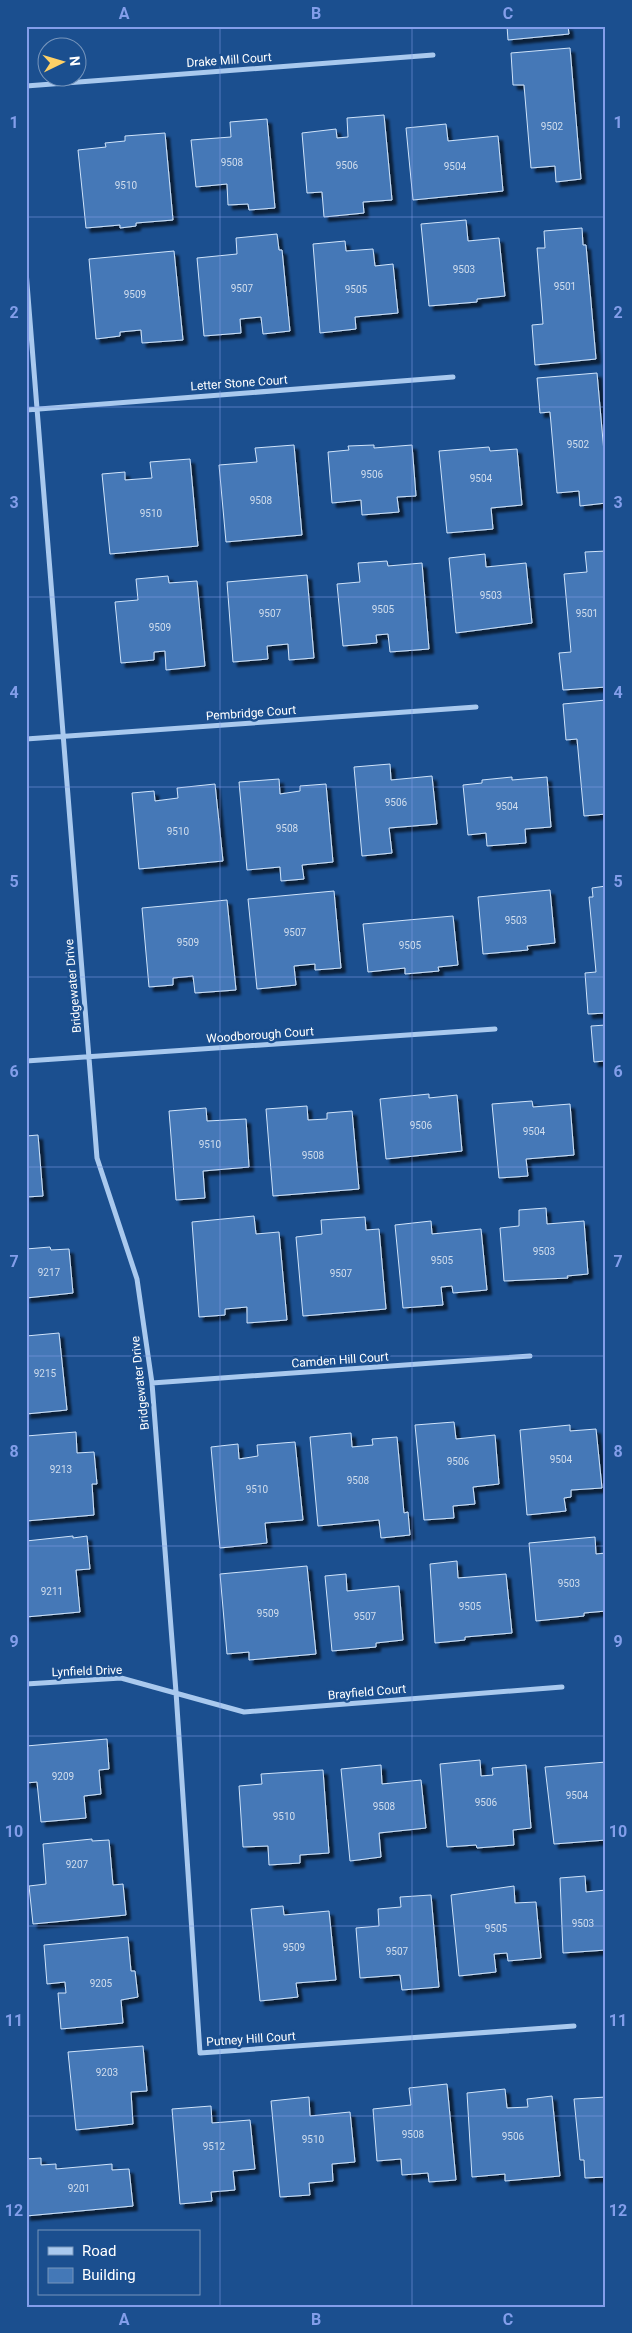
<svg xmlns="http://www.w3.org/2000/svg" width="632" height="2333" font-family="Roboto,sans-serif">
	<defs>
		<filter id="shadow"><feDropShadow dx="4.5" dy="4.5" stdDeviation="1" flood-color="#0009"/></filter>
	</defs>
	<rect width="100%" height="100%" fill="#1b4f8f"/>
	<path fill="#4478b7" stroke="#cfe3fa" filter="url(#shadow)" d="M 507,26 L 568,26 L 569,34 L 508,40 Z
		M 570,48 L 581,179 L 556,182 L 555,166 L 531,168 L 524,85 L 513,85 L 511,53 Z
		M 384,115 L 392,200 L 363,202 L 364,213 L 324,217 L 322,192 L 307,193 L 302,133 L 336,129 L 337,138 L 348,137 L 347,118 Z
		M 267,119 L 275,208 L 249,210 L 248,204 L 228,205 L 227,184 L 196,187 L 191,140 L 231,137 L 230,122 Z
		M 446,124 L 448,141 L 498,136 L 503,191 L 413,200 L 406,128 Z
		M 165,133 L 173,220 L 136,223 L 136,226 L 120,228 L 120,225 L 86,228 L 78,150 L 106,147 L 105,143 L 125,141 L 125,136 Z
		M 466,220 L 468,241 L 499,238 L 505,296 L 477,299 L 477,302 L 429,306 L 421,224 Z
		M 582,228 L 583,245 L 586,245 L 596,359 L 535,365 L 532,325 L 543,324 L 537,248 L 545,248 L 544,231 Z
		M 277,234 L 279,250 L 282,250 L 290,331 L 263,334 L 261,317 L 240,319 L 241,333 L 204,336 L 197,258 L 237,254 L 236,238 Z
		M 345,241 L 346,251 L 373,249 L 375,266 L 393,264 L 398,313 L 355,317 L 356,329 L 320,333 L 313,244 Z
		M 174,251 L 183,340 L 142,343 L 141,330 L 120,332 L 120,336 L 96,339 L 89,259 Z
		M 597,373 L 606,475 L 606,503 L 580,506 L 579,491 L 557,493 L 550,412 L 540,413 L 537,378 Z
		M 294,445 L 302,535 L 226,542 L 219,465 L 257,462 L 255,448 Z
		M 374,445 L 374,448 L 412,445 L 416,496 L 397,497 L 399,512 L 362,515 L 361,500 L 332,503 L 328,452 L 349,450 L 348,446 Z
		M 489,447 L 490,451 L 517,449 L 522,505 L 491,508 L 493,529 L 447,533 L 439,451 Z
		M 190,459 L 198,546 L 110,554 L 102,474 L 125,472 L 125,480 L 152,478 L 150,462 Z
		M 606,551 L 606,687 L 563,690 L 559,653 L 571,652 L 564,574 L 587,572 L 585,552 Z
		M 485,554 L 486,567 L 526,563 L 532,623 L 456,633 L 449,558 Z
		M 387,561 L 388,566 L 422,563 L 429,649 L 390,652 L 388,634 L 376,635 L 377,643 L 343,646 L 337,584 L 360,582 L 358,563 Z
		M 307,575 L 314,658 L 289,660 L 288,644 L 267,646 L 268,659 L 233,662 L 227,582 Z
		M 168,576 L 169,583 L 197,581 L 205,666 L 166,670 L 165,651 L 154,652 L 154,660 L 121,663 L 115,602 L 138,600 L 136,579 Z
		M 606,700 L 606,814 L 584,816 L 577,739 L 566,740 L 563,704 Z
		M 390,764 L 391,780 L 432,776 L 437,824 L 389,828 L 392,853 L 362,856 L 354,767 Z
		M 512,777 L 512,780 L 547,777 L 551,827 L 525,829 L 526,843 L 487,846 L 486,833 L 468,835 L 463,785 L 482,783 L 482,780 Z
		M 279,779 L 280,794 L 300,791 L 300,786 L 326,784 L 333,862 L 302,865 L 304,879 L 281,881 L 280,867 L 247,870 L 239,782 Z
		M 215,784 L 223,861 L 139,869 L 132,793 L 154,791 L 155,801 L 178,798 L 177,788 Z
		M 606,886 L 606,1013 L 588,1014 L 585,973 L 596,972 L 589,897 L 593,897 L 592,888 Z
		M 550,890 L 555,943 L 527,946 L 528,950 L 483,954 L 478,897 Z
		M 334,891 L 341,968 L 315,970 L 315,964 L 294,966 L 296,985 L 257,989 L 248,899 Z
		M 227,900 L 236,990 L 195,993 L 193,976 L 173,978 L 173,985 L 149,987 L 142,908 Z
		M 453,916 L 458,965 L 438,967 L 439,971 L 405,974 L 405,968 L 368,972 L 363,924 Z
		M 606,1025 L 606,1083 L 604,1061 L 594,1062 L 591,1026 Z
		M 429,1094 L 429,1098 L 457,1095 L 462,1151 L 386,1159 L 380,1099 Z
		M 532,1101 L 533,1107 L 570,1104 L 574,1155 L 526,1159 L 528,1176 L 499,1178 L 492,1104 Z
		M 307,1106 L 308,1120 L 327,1119 L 327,1113 L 352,1111 L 359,1189 L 273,1196 L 266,1109 Z
		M 206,1108 L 207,1121 L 246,1119 L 249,1167 L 203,1171 L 205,1198 L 176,1200 L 169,1111 Z
		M 38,1135 L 43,1196 L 26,1197 L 26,1136 Z
		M 546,1208 L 547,1224 L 584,1221 L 588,1274 L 567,1276 L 568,1278 L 504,1281 L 500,1228 L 519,1226 L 519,1210 Z
		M 254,1216 L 256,1234 L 279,1232 L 287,1320 L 247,1323 L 247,1307 L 225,1309 L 225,1315 L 199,1317 L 192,1222 Z
		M 365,1217 L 366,1230 L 379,1229 L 386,1309 L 303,1316 L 296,1237 L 322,1234 L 321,1220 Z
		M 431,1221 L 432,1234 L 481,1229 L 487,1290 L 453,1293 L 452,1286 L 441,1287 L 443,1305 L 403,1308 L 395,1225 Z
		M 50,1247 L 51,1250 L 69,1249 L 73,1293 L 26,1298 L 26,1249 Z
		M 59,1333 L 67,1410 L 26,1414 L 26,1336 Z
		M 454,1422 L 456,1439 L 495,1435 L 499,1484 L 473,1487 L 475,1504 L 453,1506 L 454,1518 L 424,1520 L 415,1425 Z
		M 570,1425 L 570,1431 L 596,1429 L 602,1488 L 571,1490 L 571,1497 L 564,1498 L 566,1511 L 527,1515 L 520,1430 Z
		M 76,1432 L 77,1453 L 94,1452 L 97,1484 L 92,1484 L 94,1515 L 26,1521 L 26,1436 Z
		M 351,1433 L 352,1447 L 373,1445 L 372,1439 L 397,1437 L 404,1513 L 408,1512 L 410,1535 L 381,1538 L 379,1520 L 318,1526 L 310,1437 Z
		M 295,1442 L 303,1520 L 265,1523 L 267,1543 L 220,1548 L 211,1447 L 238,1444 L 239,1459 L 258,1456 L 257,1445 Z
		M 73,1536 L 73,1538 L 87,1536 L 90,1569 L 76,1570 L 80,1612 L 26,1617 L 26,1541 Z
		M 595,1537 L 596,1554 L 606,1553 L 606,1611 L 584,1613 L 584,1616 L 536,1621 L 529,1543 Z
		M 457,1561 L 458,1578 L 506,1574 L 512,1633 L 465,1637 L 465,1640 L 435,1643 L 430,1564 Z
		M 307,1566 L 316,1654 L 249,1660 L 249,1652 L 227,1654 L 220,1574 Z
		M 346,1574 L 347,1591 L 399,1586 L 403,1640 L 376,1643 L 376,1647 L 332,1651 L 325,1576 Z
		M 107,1739 L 109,1769 L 99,1770 L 101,1794 L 84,1796 L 86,1818 L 41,1822 L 37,1782 L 26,1783 L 26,1746 Z
		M 480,1760 L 481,1776 L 493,1775 L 492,1768 L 526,1765 L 531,1828 L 513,1830 L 514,1845 L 477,1848 L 476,1845 L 447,1847 L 440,1764 Z
		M 606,1762 L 606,1840 L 554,1844 L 545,1767 Z
		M 381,1765 L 382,1784 L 421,1780 L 426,1828 L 379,1833 L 381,1857 L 350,1861 L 341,1769 Z
		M 323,1770 L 329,1853 L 300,1855 L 300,1863 L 269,1865 L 268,1846 L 243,1847 L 239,1786 L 262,1784 L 261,1774 Z
		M 92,1839 L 92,1841 L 109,1840 L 113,1885 L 123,1884 L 126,1915 L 33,1924 L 29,1886 L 46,1884 L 43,1844 Z
		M 585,1876 L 586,1892 L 606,1890 L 606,1950 L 563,1953 L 560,1878 Z
		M 514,1886 L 515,1903 L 536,1902 L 541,1958 L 508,1961 L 507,1953 L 494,1954 L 496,1972 L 459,1976 L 451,1895 Z
		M 431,1895 L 439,1987 L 402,1990 L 400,1975 L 360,1978 L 356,1928 L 379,1926 L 378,1909 L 401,1907 L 400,1897 Z
		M 283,1906 L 284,1915 L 329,1911 L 336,1980 L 296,1983 L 298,1997 L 260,2001 L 251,1909 Z
		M 128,1937 L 131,1971 L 135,1971 L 138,1997 L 121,2000 L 123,2023 L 61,2029 L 58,1993 L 66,1993 L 65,1982 L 47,1984 L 44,1945 Z
		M 143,2046 L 147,2091 L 131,2092 L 133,2124 L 76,2130 L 68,2052 Z
		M 447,2084 L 456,2180 L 429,2182 L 428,2173 L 402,2175 L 401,2159 L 377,2161 L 373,2109 L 411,2105 L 409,2088 Z
		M 505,2089 L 507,2108 L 528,2107 L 527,2099 L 552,2096 L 560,2176 L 505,2181 L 505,2174 L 472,2177 L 467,2093 Z
		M 309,2097 L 310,2116 L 350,2112 L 355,2162 L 332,2164 L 333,2181 L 309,2183 L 310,2195 L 280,2197 L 271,2101 Z
		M 606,2097 L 606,2177 L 585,2178 L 584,2160 L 580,2160 L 574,2099 Z
		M 211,2106 L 212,2123 L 250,2120 L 255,2169 L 233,2171 L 235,2190 L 211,2192 L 212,2201 L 180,2204 L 172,2109 Z
		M 41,2158 L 41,2165 L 56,2164 L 56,2169 L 112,2164 L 112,2170 L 129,2169 L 133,2206 L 26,2216 L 26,2159 Z"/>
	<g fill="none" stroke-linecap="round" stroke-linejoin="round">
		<path stroke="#a9c9ee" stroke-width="5" d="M 26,86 L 433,55
			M 26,271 L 97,1158 L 137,1279 L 152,1383 L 176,1692 L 200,2053 L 574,2026
			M 26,410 L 453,377
			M 26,739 L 476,707
			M 26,1061 L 495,1029
			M 152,1383 L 530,1356
			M 26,1684 L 121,1678 L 244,1712 L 562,1687"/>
	</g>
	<path fill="none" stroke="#839eea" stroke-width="1" stroke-opacity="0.55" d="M 220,26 L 220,2307M 412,26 L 412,2307M 26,217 L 606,217M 26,407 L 606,407M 26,597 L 606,597M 26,787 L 606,787M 26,977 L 606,977M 26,1167 L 606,1167M 26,1356 L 606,1356M 26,1546 L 606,1546M 26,1736 L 606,1736M 26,1926 L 606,1926M 26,2116 L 606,2116"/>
	<g text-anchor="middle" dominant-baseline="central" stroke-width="5" stroke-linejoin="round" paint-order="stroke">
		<g font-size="10" fill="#d0dded">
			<text x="552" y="126">9502</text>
			<text x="232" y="162">9508</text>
			<text x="347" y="165">9506</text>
			<text x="455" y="166">9504</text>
			<text x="126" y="185">9510</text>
			<text x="464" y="269">9503</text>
			<text x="565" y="286">9501</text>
			<text x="242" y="288">9507</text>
			<text x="356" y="289">9505</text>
			<text x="135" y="294">9509</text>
			<text x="578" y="444">9502</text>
			<text x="372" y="474">9506</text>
			<text x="481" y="478">9504</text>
			<text x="261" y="500">9508</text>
			<text x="151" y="513">9510</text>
			<text x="491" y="595">9503</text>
			<text x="383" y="609">9505</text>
			<text x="270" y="613">9507</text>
			<text x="587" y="613">9501</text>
			<text x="160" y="627">9509</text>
			<text x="396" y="802">9506</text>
			<text x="507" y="806">9504</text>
			<text x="287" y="828">9508</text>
			<text x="178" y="831">9510</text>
			<text x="516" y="920">9503</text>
			<text x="295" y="932">9507</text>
			<text x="188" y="942">9509</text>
			<text x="410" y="945">9505</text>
			<text x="421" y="1125">9506</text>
			<text x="534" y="1131">9504</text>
			<text x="210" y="1144">9510</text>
			<text x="313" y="1155">9508</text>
			<text x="544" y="1251">9503</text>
			<text x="442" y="1260">9505</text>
			<text x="49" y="1272">9217</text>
			<text x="341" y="1273">9507</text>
			<text x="45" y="1373">9215</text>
			<text x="561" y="1459">9504</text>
			<text x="458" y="1461">9506</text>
			<text x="61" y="1469">9213</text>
			<text x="358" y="1480">9508</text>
			<text x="257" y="1489">9510</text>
			<text x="569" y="1583">9503</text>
			<text x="52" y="1591">9211</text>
			<text x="470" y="1606">9505</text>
			<text x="268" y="1613">9509</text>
			<text x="365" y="1616">9507</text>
			<text x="63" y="1776">9209</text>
			<text x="577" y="1795">9504</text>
			<text x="486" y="1802">9506</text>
			<text x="384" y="1806">9508</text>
			<text x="284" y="1816">9510</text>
			<text x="77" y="1864">9207</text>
			<text x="583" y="1923">9503</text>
			<text x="496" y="1928">9505</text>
			<text x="294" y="1947">9509</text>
			<text x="397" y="1951">9507</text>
			<text x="101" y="1983">9205</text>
			<text x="107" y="2072">9203</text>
			<text x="413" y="2134">9508</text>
			<text x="513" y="2136">9506</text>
			<text x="313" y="2139">9510</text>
			<text x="214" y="2146">9512</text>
			<text x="79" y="2188">9201</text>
		</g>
		<g font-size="12" fill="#fff" stroke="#1b4f8f">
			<text transform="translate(229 60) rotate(-4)">Drake Mill Court</text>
			<text transform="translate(239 383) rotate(-4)">Letter Stone Court</text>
			<text transform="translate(251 713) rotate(-4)">Pembridge Court</text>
			<text transform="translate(73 986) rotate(-95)">Bridgewater Drive</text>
			<text transform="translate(260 1035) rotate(-4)">Woodborough Court</text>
			<text transform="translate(340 1360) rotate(-4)">Camden Hill Court</text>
			<text transform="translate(140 1383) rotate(-96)">Bridgewater Drive</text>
			<text transform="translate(87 1671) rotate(-2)">Lynfield Drive</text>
			<text transform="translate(367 1692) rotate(-5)">Brayfield Court</text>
			<text transform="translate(251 2039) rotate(-4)">Putney Hill Court</text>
		</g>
	</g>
	<rect width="632" height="2333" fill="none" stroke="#1b4f8f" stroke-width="55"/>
	<rect x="38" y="2230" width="162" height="65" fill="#1b4f8f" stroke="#7695bc"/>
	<rect x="48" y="2247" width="25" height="8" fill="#a9c9ee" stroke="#7695bc"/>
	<text x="82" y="2256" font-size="15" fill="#ffffff">Road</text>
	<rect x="48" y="2268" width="25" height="15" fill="#4478b7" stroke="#7695bc"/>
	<text x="82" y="2280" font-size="15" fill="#ffffff">Building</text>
	<g transform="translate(62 62) rotate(85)"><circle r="24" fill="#1b4f8f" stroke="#7695bc"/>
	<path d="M0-4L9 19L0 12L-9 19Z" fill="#ffd166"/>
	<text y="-8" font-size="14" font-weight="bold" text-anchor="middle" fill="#ffffff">N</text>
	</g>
	<rect x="28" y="28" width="576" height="2278" fill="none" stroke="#839eea" stroke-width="2"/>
	<g font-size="16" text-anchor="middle" font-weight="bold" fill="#839eea">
		<text x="124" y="19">A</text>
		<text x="316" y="19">B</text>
		<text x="508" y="19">C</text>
		<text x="14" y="128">1</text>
		<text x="618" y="128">1</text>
		<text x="14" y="318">2</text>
		<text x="618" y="318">2</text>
		<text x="14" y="508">3</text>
		<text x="618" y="508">3</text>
		<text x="14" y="698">4</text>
		<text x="618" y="698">4</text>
		<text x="14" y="887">5</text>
		<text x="618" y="887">5</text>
		<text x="14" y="1077">6</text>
		<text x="618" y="1077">6</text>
		<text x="14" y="1267">7</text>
		<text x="618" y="1267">7</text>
		<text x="14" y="1457">8</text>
		<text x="618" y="1457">8</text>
		<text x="14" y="1647">9</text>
		<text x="618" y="1647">9</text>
		<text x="14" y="1837">10</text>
		<text x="618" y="1837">10</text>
		<text x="14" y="2026">11</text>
		<text x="618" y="2026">11</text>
		<text x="14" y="2216">12</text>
		<text x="618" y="2216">12</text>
		<text x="124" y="2325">A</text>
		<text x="316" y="2325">B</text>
		<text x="508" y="2325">C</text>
	</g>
</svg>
